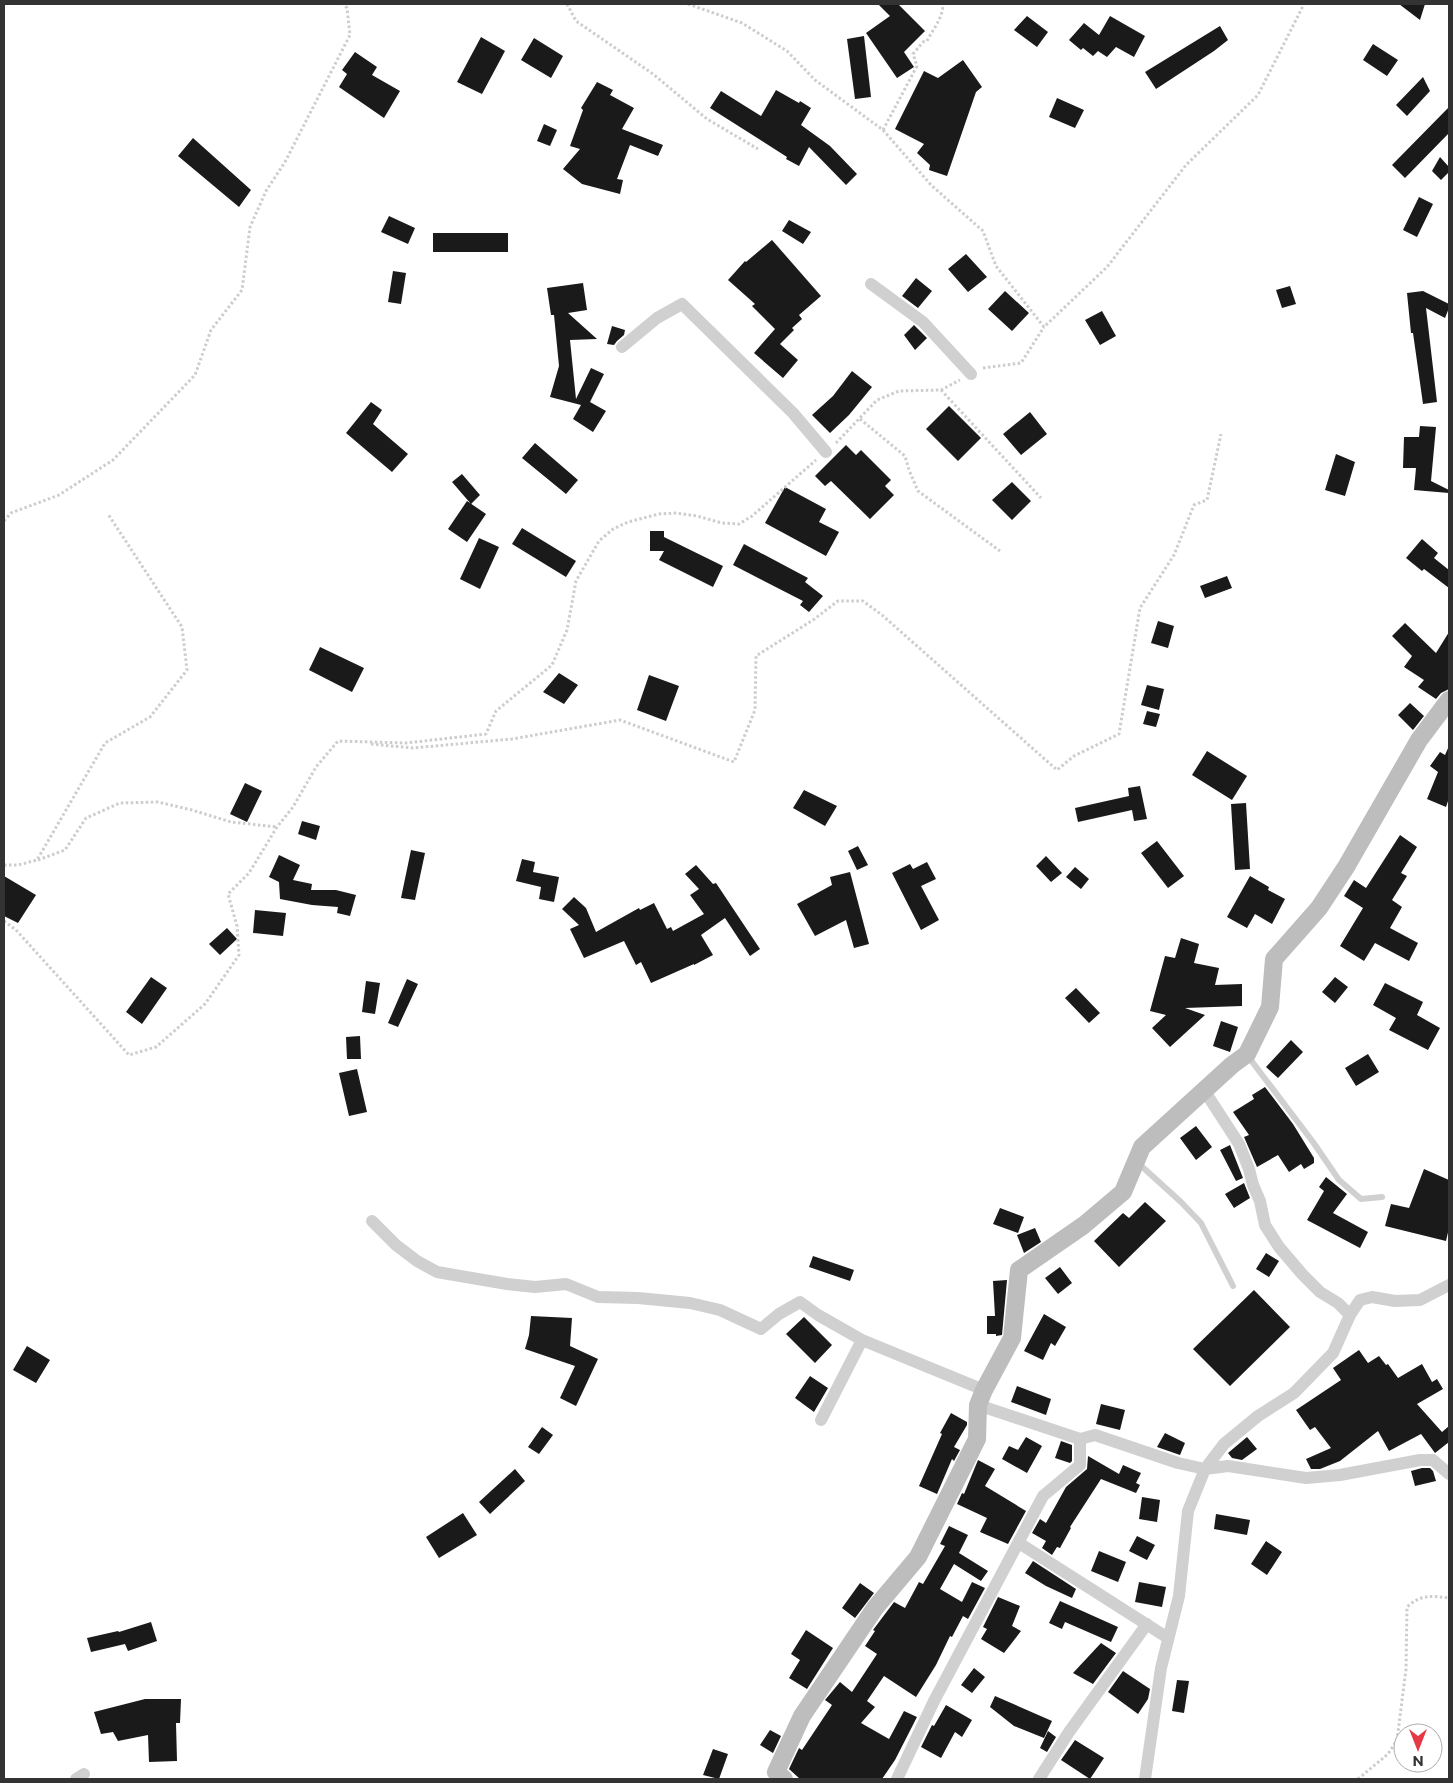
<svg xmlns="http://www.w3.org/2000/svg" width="1453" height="1783" font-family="Montserrat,sans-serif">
	<rect width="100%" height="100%" fill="#fff"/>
	<path fill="#1a1a1a" d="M 878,4 L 898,4 L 925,31 L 904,52 L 914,67 L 897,78 L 866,33 L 890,16 Z
		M 1399,4 L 1425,4 L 1420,20 Z
		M 1027,16 L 1048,32 L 1037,47 L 1014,30 Z
		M 1110,16 L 1145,36 L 1134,57 L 1116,47 L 1107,57 L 1098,51 L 1093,56 L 1083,48 L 1081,50 L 1069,40 L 1084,23 L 1099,35 Z
		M 1220,26 L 1228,40 L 1214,51 L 1156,89 L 1145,72 Z
		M 864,36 L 871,97 L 855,99 L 847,39 Z
		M 481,37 L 505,51 L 482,94 L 457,82 Z
		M 534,38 L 563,56 L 551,78 L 521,60 Z
		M 1373,44 L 1398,60 L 1387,76 L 1363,60 Z
		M 355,52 L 377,67 L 372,75 L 400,91 L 384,118 L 339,87 L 347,74 L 342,70 Z
		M 963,60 L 982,87 L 976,92 L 947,176 L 929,170 L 930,165 L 917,153 L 924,144 L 895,129 L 924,71 L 938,78 Z
		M 1423,77 L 1430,91 L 1407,116 L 1396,105 Z
		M 597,82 L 613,90 L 610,95 L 634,108 L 622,129 L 663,145 L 658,156 L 630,145 L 617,179 L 623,180 L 620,194 L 582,184 L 563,169 L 580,149 L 570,146 L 583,110 L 581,108 Z
		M 776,90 L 799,103 L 800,101 L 811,108 L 801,125 L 830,146 L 857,174 L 846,185 L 809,147 L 799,166 L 786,159 L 787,157 L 710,108 L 721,91 L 761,116 Z
		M 1057,98 L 1084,110 L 1075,128 L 1049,117 Z
		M 1449,107 L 1449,133 L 1405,178 L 1392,165 Z
		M 544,124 L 557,130 L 550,146 L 537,141 Z
		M 193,138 L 251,190 L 239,207 L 178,156 Z
		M 1440,157 L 1449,167 L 1449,172 L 1441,180 L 1432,171 Z
		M 1419,197 L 1433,204 L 1417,237 L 1403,230 Z
		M 389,216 L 415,228 L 408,244 L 381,232 Z
		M 789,220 L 811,232 L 803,244 L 782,231 Z
		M 433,233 L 508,233 L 508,252 L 433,252 Z
		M 772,240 L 821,296 L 799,315 L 802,319 L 792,328 L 794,330 L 780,344 L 798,360 L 783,378 L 754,353 L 775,329 L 752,306 L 755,304 L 728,280 L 745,261 L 746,262 Z
		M 966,254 L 987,277 L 968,292 L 948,269 Z
		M 393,271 L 406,273 L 401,304 L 388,302 Z
		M 916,278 L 932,291 L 918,308 L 902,296 Z
		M 583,283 L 587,310 L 568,313 L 597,339 L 570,340 L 576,399 L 591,368 L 604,374 L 590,402 L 606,411 L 593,432 L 573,419 L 581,405 L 550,397 L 559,366 L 554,315 L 551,315 L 547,288 Z
		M 1290,286 L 1296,304 L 1282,308 L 1276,290 Z
		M 1005,291 L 1029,313 L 1012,331 L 988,309 Z
		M 1423,291 L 1449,304 L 1449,308 L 1445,318 L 1426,308 L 1437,402 L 1423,404 L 1413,333 L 1411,333 L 1407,293 Z
		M 1102,311 L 1116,336 L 1100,345 L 1085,320 Z
		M 914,325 L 927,338 L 915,350 L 904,335 Z
		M 612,326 L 625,330 L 624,335 L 617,341 L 614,345 L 607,344 Z
		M 852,371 L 872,387 L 849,415 L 830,433 L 812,415 L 833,396 Z
		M 371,402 L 382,410 L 373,424 L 408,454 L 392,472 L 346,433 Z
		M 949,406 L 981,438 L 958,461 L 926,429 Z
		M 1030,412 L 1047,434 L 1021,455 L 1003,434 Z
		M 1420,426 L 1436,427 L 1431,481 L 1449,490 L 1449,493 L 1414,490 L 1416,468 L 1403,468 L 1404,437 L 1419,437 Z
		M 535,443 L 578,480 L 566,494 L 522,458 Z
		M 846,445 L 856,455 L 861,450 L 891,480 L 885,486 L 894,495 L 870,519 L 831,481 L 825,486 L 815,476 Z
		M 1336,454 L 1355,462 L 1345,496 L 1325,490 Z
		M 462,474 L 480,495 L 471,504 L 452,482 Z
		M 1012,482 L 1031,501 L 1012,520 L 992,500 Z
		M 785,487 L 826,509 L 819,522 L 839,532 L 826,556 L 765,523 Z
		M 467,501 L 486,514 L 467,542 L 448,529 Z
		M 522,528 L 576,561 L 566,577 L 512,544 Z
		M 650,531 L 664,531 L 664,537 L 723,566 L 713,587 L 659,560 L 664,551 L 650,551 Z
		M 479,538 L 499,547 L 480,589 L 460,579 Z
		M 1422,539 L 1438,553 L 1434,558 L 1449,570 L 1449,588 L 1424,569 L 1422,571 L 1406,558 Z
		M 744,544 L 808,578 L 805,582 L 823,596 L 809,612 L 800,605 L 803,601 L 733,565 Z
		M 1227,576 L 1232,588 L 1205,598 L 1200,586 Z
		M 1158,621 L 1174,626 L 1168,648 L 1151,643 Z
		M 1405,623 L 1436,653 L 1449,632 L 1449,689 L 1441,693 L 1436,699 L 1418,687 L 1424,680 L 1404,667 L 1412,656 L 1392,636 Z
		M 320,647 L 364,668 L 352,692 L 309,670 Z
		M 559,673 L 578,685 L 564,704 L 543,692 Z
		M 649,675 L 679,686 L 666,721 L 637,710 Z
		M 1147,685 L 1164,689 L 1159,710 L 1141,705 Z
		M 1410,703 L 1424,716 L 1413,730 L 1398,715 Z
		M 1147,711 L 1160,714 L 1156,727 L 1143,724 Z
		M 1449,746 L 1449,798 L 1446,807 L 1427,799 L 1438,772 L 1430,766 L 1440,752 L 1445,755 Z
		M 1207,751 L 1247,776 L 1232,800 L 1192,775 Z
		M 245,783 L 262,791 L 247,822 L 230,814 Z
		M 1140,786 L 1147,819 L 1134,821 L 1132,810 L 1078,822 L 1075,808 L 1129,796 L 1128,788 Z
		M 804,790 L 837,806 L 825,826 L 793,808 Z
		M 1246,803 L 1250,869 L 1235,870 L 1231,804 Z
		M 302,821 L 320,826 L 316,840 L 298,834 Z
		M 1400,835 L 1417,847 L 1401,873 L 1407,876 L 1392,900 L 1402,907 L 1390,928 L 1418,943 L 1409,961 L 1375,943 L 1364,961 L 1340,946 L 1363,908 L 1344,896 L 1354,880 L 1366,888 Z
		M 1157,841 L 1184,876 L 1168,888 L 1141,853 Z
		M 858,846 L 868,865 L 857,870 L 848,851 Z
		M 411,850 L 425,853 L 415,900 L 401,898 Z
		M 279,855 L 300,865 L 293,880 L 312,884 L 311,890 L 336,890 L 356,895 L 350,916 L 337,913 L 338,907 L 312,905 L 280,899 L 279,882 L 269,877 Z
		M 1046,856 L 1062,873 L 1051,882 L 1036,866 Z
		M 522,859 L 535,862 L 533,872 L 559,877 L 554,902 L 539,899 L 541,887 L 516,881 Z
		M 927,862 L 936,879 L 921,886 L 939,920 L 921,930 L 892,873 L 910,864 L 913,869 Z
		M 696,865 L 713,884 L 716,883 L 760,949 L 750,956 L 725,918 L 701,935 L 713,955 L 694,965 L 694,964 L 651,983 L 641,962 L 636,965 L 624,941 L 584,958 L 570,929 L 579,925 L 562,909 L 574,897 L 586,908 L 596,932 L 639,908 L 640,910 L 654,903 L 667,929 L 671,927 L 673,931 L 704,914 L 690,895 L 699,889 L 685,874 Z
		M 1075,867 L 1089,879 L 1081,889 L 1066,877 Z
		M 850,872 L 869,944 L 854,948 L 846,920 L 815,936 L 797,904 L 832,885 L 830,877 Z
		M 4,876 L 36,895 L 18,923 L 4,916 Z
		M 1250,876 L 1269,887 L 1268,890 L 1285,899 L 1272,924 L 1255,914 L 1247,928 L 1227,917 Z
		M 255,910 L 286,913 L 283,936 L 253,933 Z
		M 227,928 L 237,939 L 220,955 L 209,944 Z
		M 1181,938 L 1199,944 L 1194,963 L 1219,968 L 1215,985 L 1242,984 L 1242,1006 L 1185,1008 L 1205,1015 L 1170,1047 L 1152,1028 L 1166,1015 L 1150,1011 L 1165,956 L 1175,958 Z
		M 151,977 L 167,988 L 142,1024 L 126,1012 Z
		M 1335,977 L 1348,987 L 1335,1003 L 1322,992 Z
		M 407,979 L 418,984 L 398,1027 L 388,1023 Z
		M 366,981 L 380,983 L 375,1014 L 362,1012 Z
		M 1385,983 L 1423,1002 L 1417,1015 L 1440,1028 L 1428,1050 L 1389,1030 L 1396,1018 L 1373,1005 Z
		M 1076,988 L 1100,1013 L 1089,1023 L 1065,998 Z
		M 1221,1021 L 1238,1027 L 1230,1052 L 1213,1046 Z
		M 360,1036 L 361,1059 L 347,1059 L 346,1037 Z
		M 1291,1040 L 1303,1052 L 1278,1078 L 1266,1067 Z
		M 1368,1054 L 1379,1072 L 1356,1086 L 1345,1068 Z
		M 357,1069 L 367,1112 L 349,1116 L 339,1073 Z
		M 1265,1087 L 1293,1124 L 1314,1158 L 1314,1163 L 1304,1169 L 1301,1164 L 1289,1172 L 1278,1155 L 1257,1167 L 1244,1137 L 1249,1135 L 1233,1112 L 1254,1099 L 1252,1095 Z
		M 1196,1126 L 1212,1147 L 1196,1160 L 1180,1138 Z
		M 1230,1145 L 1243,1178 L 1236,1181 L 1220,1150 Z
		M 1424,1169 L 1449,1180 L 1449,1228 L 1446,1241 L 1385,1226 L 1391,1204 L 1409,1208 Z
		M 1326,1177 L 1347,1194 L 1333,1213 L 1368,1232 L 1360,1248 L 1307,1220 L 1324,1191 L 1319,1187 Z
		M 1244,1183 L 1250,1198 L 1234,1208 L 1225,1194 Z
		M 1145,1202 L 1166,1221 L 1119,1267 L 1094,1241 L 1123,1213 L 1129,1218 Z
		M 1000,1208 L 1024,1217 L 1018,1233 L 993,1224 Z
		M 1035,1228 L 1041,1242 L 1024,1253 L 1017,1235 Z
		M 1266,1253 L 1279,1261 L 1269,1277 L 1256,1269 Z
		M 813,1256 L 854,1270 L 850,1281 L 809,1267 Z
		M 1060,1267 L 1072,1283 L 1058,1294 L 1045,1278 Z
		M 1007,1280 L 1002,1335 L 996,1336 L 996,1334 L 987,1334 L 987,1316 L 995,1316 L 993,1281 Z
		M 1254,1290 L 1290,1327 L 1230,1386 L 1193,1349 Z
		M 1044,1314 L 1066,1327 L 1055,1346 L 1051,1343 L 1043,1360 L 1024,1351 Z
		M 531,1316 L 572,1318 L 570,1346 L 598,1359 L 576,1406 L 560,1398 L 575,1366 L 525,1349 L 529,1335 Z
		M 804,1317 L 832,1345 L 815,1363 L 786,1334 Z
		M 27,1346 L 50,1360 L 36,1383 L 13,1370 Z
		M 1359,1350 L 1368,1363 L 1379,1356 L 1386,1365 L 1388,1364 L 1398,1378 L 1422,1364 L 1432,1382 L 1437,1379 L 1443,1389 L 1417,1404 L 1442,1432 L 1449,1426 L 1449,1442 L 1435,1453 L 1421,1434 L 1389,1451 L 1378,1431 L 1340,1461 L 1320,1469 L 1311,1469 L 1306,1459 L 1331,1448 L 1315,1427 L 1310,1430 L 1296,1410 L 1341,1380 L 1333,1368 Z
		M 810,1376 L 828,1388 L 814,1412 L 795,1398 Z
		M 1017,1386 L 1051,1399 L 1046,1415 L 1011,1402 Z
		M 1101,1404 L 1125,1410 L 1120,1430 L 1096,1424 Z
		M 951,1413 L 967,1422 L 967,1425 L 954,1447 L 960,1450 L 954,1461 L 952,1459 L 937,1494 L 919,1486 L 942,1434 L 940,1433 Z
		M 542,1427 L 553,1435 L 539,1454 L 528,1447 Z
		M 1165,1433 L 1185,1443 L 1180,1455 L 1157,1447 Z
		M 1026,1437 L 1042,1446 L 1027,1473 L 1002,1459 L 1009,1446 L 1018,1450 Z
		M 1247,1437 L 1257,1449 L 1242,1460 L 1232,1458 L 1228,1453 Z
		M 1061,1441 L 1072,1445 L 1072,1461 L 1070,1463 L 1055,1458 Z
		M 1088,1456 L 1119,1474 L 1123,1465 L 1141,1473 L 1136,1483 L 1140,1485 L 1136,1493 L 1101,1479 L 1070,1527 L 1071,1528 L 1060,1548 L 1057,1547 L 1052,1555 L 1042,1548 L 1046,1541 L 1032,1533 L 1040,1519 L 1046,1523 L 1066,1487 L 1087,1469 Z
		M 978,1460 L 995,1469 L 985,1486 L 1026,1511 L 1008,1544 L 980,1532 L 987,1518 L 957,1504 L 962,1493 L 964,1494 Z
		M 1422,1468 L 1430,1468 L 1433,1471 L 1436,1481 L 1415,1486 L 1411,1471 Z
		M 515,1469 L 525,1481 L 490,1514 L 479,1502 Z
		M 1142,1497 L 1160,1500 L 1157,1522 L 1139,1519 Z
		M 463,1513 L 477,1535 L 439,1558 L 426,1537 Z
		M 1216,1514 L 1250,1520 L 1247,1535 L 1214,1529 Z
		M 949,1526 L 968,1535 L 959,1553 L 988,1571 L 981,1581 L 954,1564 L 940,1589 L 962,1602 L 972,1582 L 985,1588 L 968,1619 L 963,1616 L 952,1637 L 950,1636 L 936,1665 L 916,1697 L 884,1676 L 867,1701 L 875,1707 L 861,1723 L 889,1739 L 904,1711 L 917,1717 L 895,1760 L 882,1779 L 800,1779 L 789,1769 L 799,1748 L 802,1750 L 832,1705 L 825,1700 L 840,1682 L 852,1692 L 877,1654 L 865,1646 L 875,1631 L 873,1630 L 894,1602 L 905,1608 L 919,1582 L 923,1584 L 945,1546 L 940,1544 Z
		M 1137,1536 L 1155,1545 L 1147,1560 L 1129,1551 Z
		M 1266,1541 L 1282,1552 L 1267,1575 L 1251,1564 Z
		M 1099,1551 L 1126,1562 L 1118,1582 L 1091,1571 Z
		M 1033,1561 L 1076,1589 L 1072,1598 L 1046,1586 L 1025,1573 Z
		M 1139,1582 L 1166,1587 L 1162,1607 L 1135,1602 Z
		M 860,1583 L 874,1593 L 855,1618 L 842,1608 Z
		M 998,1597 L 1020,1606 L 1012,1626 L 1021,1631 L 1004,1653 L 981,1639 L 987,1629 L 983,1627 Z
		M 1060,1601 L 1118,1627 L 1111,1642 L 1065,1622 L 1062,1629 L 1049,1623 Z
		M 151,1622 L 157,1641 L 128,1651 L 125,1644 L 91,1652 L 87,1638 L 118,1631 L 119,1632 Z
		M 806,1630 L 833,1648 L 807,1689 L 789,1678 L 800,1660 L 791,1654 Z
		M 1101,1643 L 1116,1653 L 1093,1684 L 1073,1673 Z
		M 974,1668 L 985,1677 L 972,1693 L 961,1685 Z
		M 1123,1671 L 1150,1689 L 1148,1699 L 1138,1714 L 1108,1692 Z
		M 1177,1680 L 1189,1681 L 1184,1713 L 1172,1711 Z
		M 995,1696 L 1052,1721 L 1044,1738 L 1014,1726 L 990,1707 Z
		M 145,1699 L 181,1699 L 180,1723 L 176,1723 L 177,1761 L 149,1762 L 148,1735 L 118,1741 L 113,1732 L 101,1734 L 94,1712 Z
		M 946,1705 L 972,1720 L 962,1737 L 955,1732 L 941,1758 L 921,1747 L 932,1725 L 934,1726 Z
		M 770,1730 L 781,1736 L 773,1753 L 760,1745 Z
		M 1048,1731 L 1056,1737 L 1047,1752 L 1040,1748 Z
		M 1075,1740 L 1104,1758 L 1090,1779 L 1061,1760 Z
		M 713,1749 L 728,1754 L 719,1779 L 703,1775 Z"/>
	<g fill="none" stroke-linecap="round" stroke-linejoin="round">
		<path stroke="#cdcdcd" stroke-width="3" stroke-dasharray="2.5 2.5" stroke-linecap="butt" d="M 567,4 L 576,21 L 653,74 L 707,119 L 758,149
			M 688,4 L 742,23 L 787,51 L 815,80 L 883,130 L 931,185 L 983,231 L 996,266 L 1044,327 L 1107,267 L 1186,165 L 1258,95 L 1304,4
			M 883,130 L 917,66 L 913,54 L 923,42 L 927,41 C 933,29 943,18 943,4
			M 983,368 L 1021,363 L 1044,327
			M 941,390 L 1041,498
			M 860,419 L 905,456 L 909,470 L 918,491 L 1000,551
			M 836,443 L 877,400 L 899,391 L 941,390 L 960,380
			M 4,521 L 11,513 L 59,495 L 113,460 L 195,375 L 211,330 L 242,290 L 250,227 L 266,191 L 285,162 L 350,35 L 347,8 L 343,4
			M 371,744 L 413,748 L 512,739 L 620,720 L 734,762 L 755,710 L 756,656 L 813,620 L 838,601 L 863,601 L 882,615 L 1057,770 L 1074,756 L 1119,734 L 1140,608 L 1174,555 L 1194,505 L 1207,500 L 1221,434
			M 38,860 L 65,850 L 86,818 L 120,803 L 158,802 L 192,810 L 231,822 L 277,827
			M 4,865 L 18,865 L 37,860 L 105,743 L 150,717 L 187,670 L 182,627 L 108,514
			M 4,921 L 16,930 L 129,1055 L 156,1047 L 205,1004 L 239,955 L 237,926 L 228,894 L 249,873 L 277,827 L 293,807 L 316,767 L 338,741 L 406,743 L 486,734 L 496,711 L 552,665 L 567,630 L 576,581 L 599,541 L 613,529 L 628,522 L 659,514 L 676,513 L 697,516 L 722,523 L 739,524 L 752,516 L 816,460
			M 1358,1779 L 1388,1754 L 1397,1740 L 1406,1669 L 1407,1607 C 1421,1594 1432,1596 1449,1598"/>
		<path stroke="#d0d0d0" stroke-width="6" d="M 1247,1055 L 1313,1142 L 1339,1180 L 1361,1199 L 1382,1197
			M 1138,1163 L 1181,1202 L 1201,1223 L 1233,1286"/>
		<path stroke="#d0d0d0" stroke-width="12" d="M 871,284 L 923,322 L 971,374
			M 622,347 L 657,318 L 682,304 L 793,413 L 826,452
			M 1204,1090 L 1239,1144 L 1249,1169 L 1253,1185 L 1260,1201 L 1265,1225 L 1279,1247 L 1302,1274 L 1320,1292 L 1338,1303 L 1350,1315
			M 372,1221 L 396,1245 L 417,1261 L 437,1272 L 507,1284 L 535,1287 L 566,1284 L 598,1297 L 638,1298 L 690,1303 L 720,1310 L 761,1329 L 779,1314 L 800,1302 L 818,1315 L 862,1340 L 984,1390
			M 821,1420 L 862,1340
			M 1080,1439 L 1095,1435 L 1178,1463 L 1205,1469 L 1228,1466 L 1306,1478 L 1340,1475 L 1420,1460 L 1433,1460 L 1449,1474
			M 1019,1543 L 1168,1638
			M 76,1779 L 84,1774
			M 897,1779 L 934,1701 L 1043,1496 L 1080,1465 L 1080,1439 L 978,1405
			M 1039,1779 L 1069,1732 L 1147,1624
			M 1145,1779 L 1161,1668 L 1179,1596 L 1188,1511 L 1205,1469 L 1224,1444 L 1258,1416 L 1294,1393 L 1333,1353 L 1350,1315 L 1360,1300 L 1372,1297 L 1395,1301 L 1420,1300 L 1449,1285"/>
		<path stroke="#bdbdbd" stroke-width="18" d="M 784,1779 L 776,1772 L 802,1716 L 875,1608 L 918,1557 L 977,1439 L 978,1405 L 984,1390 L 1012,1338 L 1019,1270 L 1084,1225 L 1123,1192 L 1142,1147 L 1232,1065 L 1247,1054 L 1270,1007 L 1274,959 L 1319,908 L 1346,867 L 1419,740 L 1449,700"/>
	</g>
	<rect width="1453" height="1783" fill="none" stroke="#333333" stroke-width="10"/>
	<g transform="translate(1418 1748) rotate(180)"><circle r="24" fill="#ffffff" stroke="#adadad"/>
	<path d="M0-4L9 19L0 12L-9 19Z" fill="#e63946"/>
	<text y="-8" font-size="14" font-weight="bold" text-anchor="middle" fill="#333333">N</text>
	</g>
</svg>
